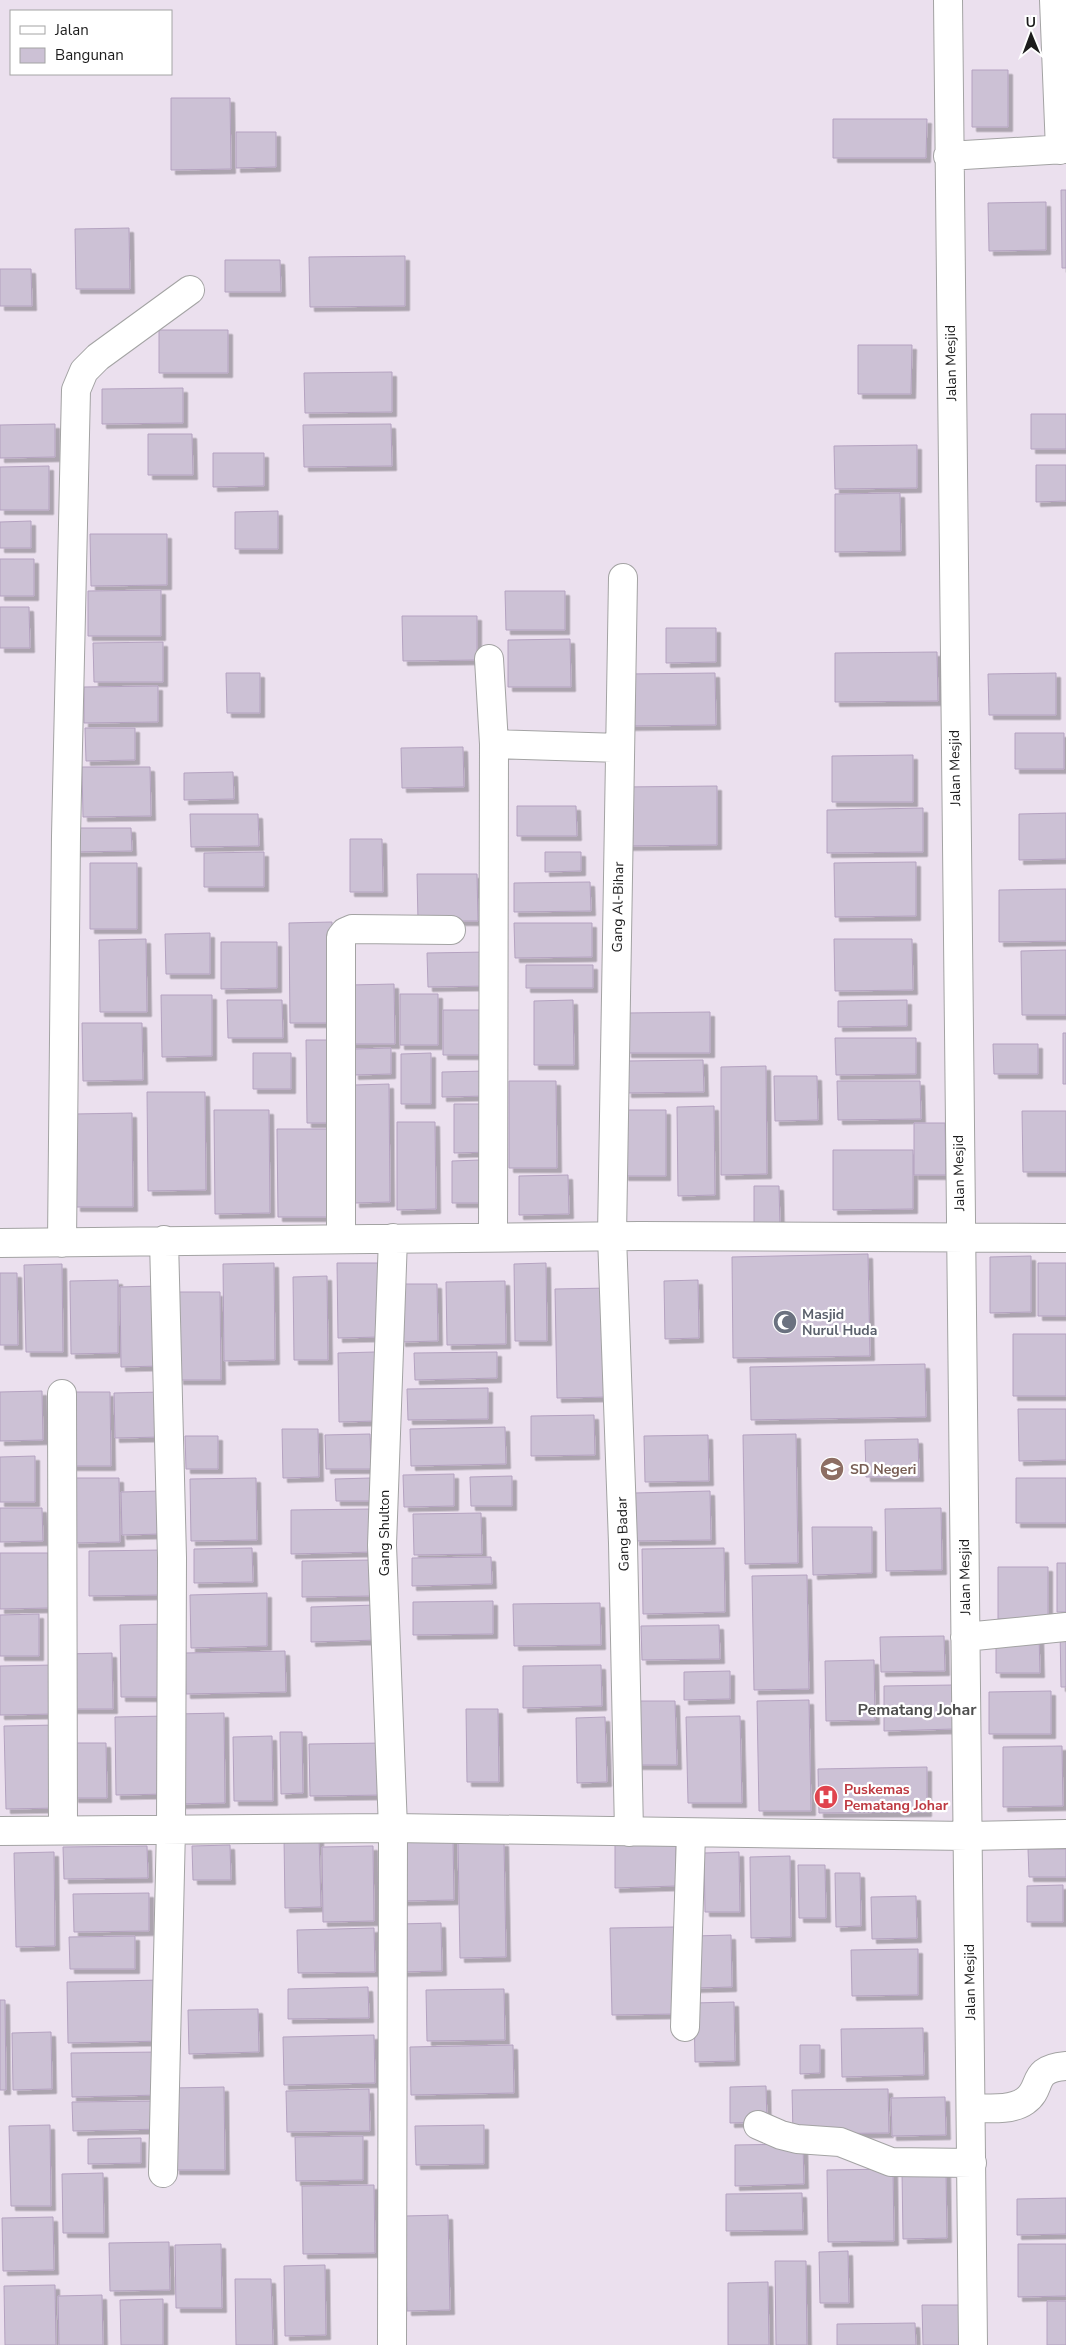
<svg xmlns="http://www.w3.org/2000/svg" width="1066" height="2345" font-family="'Nunito Sans',sans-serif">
	<defs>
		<filter id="shadow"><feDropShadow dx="4.5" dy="4.5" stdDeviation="0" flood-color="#0004"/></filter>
	</defs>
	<rect width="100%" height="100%" fill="#ebe0ee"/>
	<path fill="#ccc1d5" stroke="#b4a2c0" filter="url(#shadow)" d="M 972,70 L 1008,70 L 1008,127 L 972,127 Z
		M 171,98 L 230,98 L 231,169 L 171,170 Z
		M 833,119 L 927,119 L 926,158 L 833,158 Z
		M 236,132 L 276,132 L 276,167 L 236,168 Z
		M 1061,190 L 1066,190 L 1066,268 L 1062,268 Z
		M 1046,202 L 1046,250 L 989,251 L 988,203 Z
		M 129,228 L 130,289 L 76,289 L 75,229 Z
		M 405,256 L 405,306 L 310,307 L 309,257 Z
		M 225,260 L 280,260 L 281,292 L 225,292 Z
		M 0,269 L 31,269 L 32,306 L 0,306 Z
		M 159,330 L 228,330 L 228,373 L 159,373 Z
		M 858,345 L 912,345 L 911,394 L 858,394 Z
		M 392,372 L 392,412 L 305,413 L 304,373 Z
		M 183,388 L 183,423 L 102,424 L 102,389 Z
		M 1031,414 L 1066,414 L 1066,449 L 1031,449 Z
		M 55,424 L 55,457 L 0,458 L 0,425 Z
		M 391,424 L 392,466 L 304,467 L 303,425 Z
		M 148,434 L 192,434 L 193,475 L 148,475 Z
		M 917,445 L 917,488 L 835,489 L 834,446 Z
		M 213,453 L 264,453 L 264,486 L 213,487 Z
		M 1036,465 L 1066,465 L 1066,501 L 1036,502 Z
		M 49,466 L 49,510 L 0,510 L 0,467 Z
		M 900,493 L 901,551 L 835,552 L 835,494 Z
		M 278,511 L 278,549 L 235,549 L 235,512 Z
		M 31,521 L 31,548 L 0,548 L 0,522 Z
		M 90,534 L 167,534 L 167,585 L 91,586 Z
		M 0,559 L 34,559 L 34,596 L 0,596 Z
		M 161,590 L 161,636 L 88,636 L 88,591 Z
		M 505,591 L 565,591 L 565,630 L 506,630 Z
		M 0,607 L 29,607 L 30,648 L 0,648 Z
		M 402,616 L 477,616 L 477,660 L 403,661 Z
		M 666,628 L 716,628 L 716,662 L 666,663 Z
		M 570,639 L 571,687 L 508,687 L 508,640 Z
		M 163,642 L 163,682 L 94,682 L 93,643 Z
		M 937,652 L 938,701 L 835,702 L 835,653 Z
		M 226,673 L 260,673 L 260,713 L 227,713 Z
		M 715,673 L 716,725 L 628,726 L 628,674 Z
		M 1056,673 L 1056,715 L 989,715 L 988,674 Z
		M 158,686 L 158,722 L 84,723 L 84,687 Z
		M 85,728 L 135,728 L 135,760 L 86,761 Z
		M 1015,733 L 1064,733 L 1064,769 L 1015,769 Z
		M 463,747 L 464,787 L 402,788 L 401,748 Z
		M 913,755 L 913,802 L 832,802 L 832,756 Z
		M 82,767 L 150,767 L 151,816 L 83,817 Z
		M 233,772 L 234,799 L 184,800 L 184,773 Z
		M 717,786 L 717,845 L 623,846 L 623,787 Z
		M 517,806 L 576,806 L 577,836 L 517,836 Z
		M 923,808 L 923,852 L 827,853 L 827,810 Z
		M 1066,813 L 1066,859 L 1019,860 L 1019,814 Z
		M 190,814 L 258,814 L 259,846 L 191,847 Z
		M 75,828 L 131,828 L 132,851 L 75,852 Z
		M 350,839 L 382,839 L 383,892 L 350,892 Z
		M 264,852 L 264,887 L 204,887 L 204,853 Z
		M 545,852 L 581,852 L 581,871 L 545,872 Z
		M 916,862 L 916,916 L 835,917 L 834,863 Z
		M 90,863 L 137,863 L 137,929 L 90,929 Z
		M 417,874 L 477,874 L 478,921 L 418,921 Z
		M 590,882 L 591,911 L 514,912 L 514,883 Z
		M 1066,889 L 1066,941 L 999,942 L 999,890 Z
		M 332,922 L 333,1023 L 290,1023 L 289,923 Z
		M 514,923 L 592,923 L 592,957 L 515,958 Z
		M 210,933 L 210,974 L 166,974 L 165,934 Z
		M 146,939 L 147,1012 L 100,1012 L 99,940 Z
		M 834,939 L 912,939 L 913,990 L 835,991 Z
		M 221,942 L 277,942 L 277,988 L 221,989 Z
		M 1066,950 L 1066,1015 L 1022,1015 L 1021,951 Z
		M 487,952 L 488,986 L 428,987 L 427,953 Z
		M 526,965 L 593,965 L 593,988 L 526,988 Z
		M 394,984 L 395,1044 L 350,1044 L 350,985 Z
		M 400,994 L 438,994 L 438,1045 L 400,1045 Z
		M 161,995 L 212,995 L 212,1056 L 162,1057 Z
		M 227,1000 L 282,1000 L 283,1038 L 228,1038 Z
		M 573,1000 L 574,1065 L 534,1065 L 534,1001 Z
		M 907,1000 L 907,1026 L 838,1027 L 838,1001 Z
		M 443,1010 L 484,1010 L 485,1055 L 443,1055 Z
		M 710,1012 L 710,1053 L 627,1053 L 627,1013 Z
		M 82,1023 L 142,1023 L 143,1080 L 83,1081 Z
		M 1063,1033 L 1066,1033 L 1066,1084 L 1063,1084 Z
		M 835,1038 L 916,1038 L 916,1074 L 836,1075 Z
		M 306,1040 L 334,1040 L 334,1123 L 307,1123 Z
		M 993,1044 L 1038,1044 L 1038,1074 L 994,1074 Z
		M 391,1048 L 391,1074 L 354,1075 L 354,1049 Z
		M 253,1053 L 291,1053 L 291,1089 L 253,1089 Z
		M 431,1053 L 431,1104 L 401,1104 L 401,1054 Z
		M 703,1060 L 704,1092 L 627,1093 L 627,1061 Z
		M 766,1066 L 767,1174 L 721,1175 L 721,1067 Z
		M 486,1071 L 486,1096 L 442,1097 L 442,1072 Z
		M 774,1076 L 817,1076 L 818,1120 L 775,1121 Z
		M 509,1081 L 556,1081 L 557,1168 L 509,1168 Z
		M 837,1081 L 920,1081 L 921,1119 L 838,1120 Z
		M 389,1084 L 390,1202 L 355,1203 L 354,1085 Z
		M 147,1092 L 205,1092 L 206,1190 L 148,1191 Z
		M 454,1104 L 489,1104 L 490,1152 L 454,1153 Z
		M 714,1106 L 715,1195 L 678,1196 L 677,1107 Z
		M 214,1110 L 269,1110 L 270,1213 L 215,1214 Z
		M 624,1110 L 666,1110 L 666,1176 L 624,1176 Z
		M 1022,1111 L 1066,1111 L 1066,1172 L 1023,1172 Z
		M 132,1113 L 133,1207 L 76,1207 L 75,1114 Z
		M 397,1122 L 435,1122 L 436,1209 L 397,1210 Z
		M 914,1123 L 945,1123 L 946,1175 L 914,1175 Z
		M 277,1129 L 332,1129 L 332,1217 L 278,1217 Z
		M 833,1150 L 913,1150 L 913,1209 L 833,1210 Z
		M 480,1160 L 481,1203 L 452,1203 L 452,1161 Z
		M 568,1175 L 569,1214 L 519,1215 L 519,1176 Z
		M 754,1186 L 779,1186 L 780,1226 L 754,1226 Z
		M 868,1254 L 870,1356 L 733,1358 L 732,1257 Z
		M 1031,1256 L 1031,1312 L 990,1313 L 990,1257 Z
		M 274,1263 L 275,1360 L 224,1361 L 223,1264 Z
		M 337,1263 L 379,1263 L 380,1337 L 338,1338 Z
		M 546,1263 L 547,1341 L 515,1341 L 514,1264 Z
		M 1038,1263 L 1066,1263 L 1066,1316 L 1038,1316 Z
		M 62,1264 L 63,1352 L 26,1352 L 24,1265 Z
		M 0,1273 L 17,1273 L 18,1345 L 0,1345 Z
		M 327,1276 L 328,1360 L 294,1360 L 293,1277 Z
		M 118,1280 L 118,1353 L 71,1354 L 70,1281 Z
		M 698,1280 L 699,1338 L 665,1339 L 664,1281 Z
		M 505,1281 L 506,1344 L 447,1345 L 446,1282 Z
		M 400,1284 L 437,1284 L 438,1341 L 401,1342 Z
		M 158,1286 L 160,1366 L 121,1367 L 120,1287 Z
		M 609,1288 L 610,1397 L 557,1398 L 555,1289 Z
		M 178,1292 L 220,1292 L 221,1380 L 179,1380 Z
		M 1013,1334 L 1066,1334 L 1066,1396 L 1013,1396 Z
		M 375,1352 L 377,1421 L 339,1422 L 338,1353 Z
		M 497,1352 L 497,1378 L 415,1380 L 414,1353 Z
		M 925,1364 L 926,1417 L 751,1420 L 750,1367 Z
		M 488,1388 L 488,1419 L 408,1420 L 407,1389 Z
		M 42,1391 L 43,1440 L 0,1441 L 0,1392 Z
		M 68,1392 L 110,1392 L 111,1466 L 69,1466 Z
		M 162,1392 L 163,1437 L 115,1438 L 114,1393 Z
		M 1018,1409 L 1066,1409 L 1066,1460 L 1019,1461 Z
		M 594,1415 L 595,1455 L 531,1456 L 531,1416 Z
		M 505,1427 L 506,1464 L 411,1466 L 410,1429 Z
		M 282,1429 L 318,1429 L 319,1477 L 283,1478 Z
		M 370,1434 L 371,1469 L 326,1469 L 325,1435 Z
		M 796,1434 L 798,1563 L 745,1564 L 743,1435 Z
		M 708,1435 L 709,1481 L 645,1482 L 644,1436 Z
		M 185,1436 L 218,1436 L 218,1469 L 186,1469 Z
		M 918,1439 L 919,1477 L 866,1477 L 865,1440 Z
		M 35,1456 L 35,1502 L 0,1502 L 0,1457 Z
		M 454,1474 L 454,1506 L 404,1507 L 403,1475 Z
		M 512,1476 L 512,1506 L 471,1506 L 470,1477 Z
		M 72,1478 L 119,1478 L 120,1542 L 74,1543 Z
		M 256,1478 L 257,1540 L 191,1541 L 190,1479 Z
		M 371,1478 L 372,1501 L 336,1501 L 335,1479 Z
		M 1016,1478 L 1066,1478 L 1066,1523 L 1016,1523 Z
		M 162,1491 L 162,1534 L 122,1535 L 121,1492 Z
		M 710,1491 L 711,1540 L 635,1541 L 634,1493 Z
		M 0,1508 L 42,1508 L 43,1541 L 0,1542 Z
		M 941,1508 L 942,1570 L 886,1571 L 885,1509 Z
		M 372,1509 L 373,1552 L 291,1554 L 291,1510 Z
		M 481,1513 L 482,1554 L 414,1555 L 413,1514 Z
		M 812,1527 L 872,1527 L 872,1573 L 813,1575 Z
		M 252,1548 L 253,1582 L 194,1583 L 194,1549 Z
		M 724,1548 L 725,1612 L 643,1614 L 642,1549 Z
		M 162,1550 L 163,1595 L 89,1596 L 89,1551 Z
		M 0,1553 L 48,1553 L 49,1608 L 0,1609 Z
		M 491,1557 L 492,1584 L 412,1586 L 412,1558 Z
		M 373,1560 L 373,1596 L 302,1597 L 302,1561 Z
		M 1057,1563 L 1066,1563 L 1066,1612 L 1057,1612 Z
		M 998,1567 L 1048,1567 L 1048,1618 L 998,1619 Z
		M 807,1575 L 809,1689 L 754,1690 L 752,1576 Z
		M 267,1593 L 267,1646 L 191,1648 L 190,1595 Z
		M 493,1601 L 493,1634 L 413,1635 L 413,1602 Z
		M 600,1603 L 601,1645 L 514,1646 L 513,1604 Z
		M 376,1605 L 377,1640 L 311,1642 L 311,1607 Z
		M 39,1614 L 39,1656 L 0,1656 L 0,1615 Z
		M 167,1624 L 168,1697 L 121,1697 L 120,1625 Z
		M 719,1625 L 720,1659 L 642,1660 L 641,1626 Z
		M 1060,1629 L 1066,1629 L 1066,1687 L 1061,1687 Z
		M 996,1634 L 1039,1634 L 1040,1673 L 996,1673 Z
		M 944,1636 L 945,1671 L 881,1672 L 880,1637 Z
		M 285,1651 L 286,1692 L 186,1694 L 185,1653 Z
		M 112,1653 L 113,1709 L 64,1709 L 63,1654 Z
		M 874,1660 L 875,1720 L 826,1721 L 825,1661 Z
		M 54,1665 L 55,1714 L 0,1715 L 0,1666 Z
		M 601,1665 L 602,1706 L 523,1708 L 523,1666 Z
		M 730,1671 L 730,1699 L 684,1700 L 684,1672 Z
		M 953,1685 L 954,1729 L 884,1731 L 884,1686 Z
		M 1051,1691 L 1051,1734 L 989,1734 L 989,1692 Z
		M 809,1700 L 811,1811 L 759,1811 L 757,1701 Z
		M 636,1701 L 675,1701 L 677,1765 L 637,1765 Z
		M 466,1709 L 498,1709 L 499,1782 L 467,1782 Z
		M 224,1713 L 225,1803 L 178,1804 L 176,1714 Z
		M 166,1716 L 168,1794 L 116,1795 L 115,1717 Z
		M 740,1716 L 742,1803 L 688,1803 L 686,1717 Z
		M 605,1717 L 607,1782 L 577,1783 L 576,1718 Z
		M 56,1725 L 58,1808 L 6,1809 L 4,1726 Z
		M 280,1732 L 302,1732 L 303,1793 L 281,1794 Z
		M 272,1736 L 273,1801 L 234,1801 L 233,1737 Z
		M 73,1743 L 106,1743 L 107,1798 L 74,1798 Z
		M 385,1743 L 386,1795 L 310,1796 L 309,1744 Z
		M 1062,1746 L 1063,1806 L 1003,1807 L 1003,1747 Z
		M 927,1767 L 927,1812 L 819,1813 L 818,1769 Z
		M 284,1837 L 319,1837 L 321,1907 L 285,1908 Z
		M 453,1838 L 454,1900 L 401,1901 L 400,1839 Z
		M 676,1839 L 676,1886 L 615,1888 L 615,1840 Z
		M 458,1842 L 504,1842 L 506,1957 L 460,1958 Z
		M 230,1845 L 231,1880 L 193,1880 L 192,1846 Z
		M 147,1846 L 148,1878 L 64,1879 L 63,1847 Z
		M 373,1846 L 374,1921 L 323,1922 L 322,1847 Z
		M 1028,1849 L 1066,1849 L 1066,1877 L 1029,1877 Z
		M 54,1852 L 55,1946 L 16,1947 L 14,1853 Z
		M 739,1852 L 740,1912 L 705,1912 L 704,1853 Z
		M 790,1856 L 791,1937 L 751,1938 L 750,1857 Z
		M 798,1865 L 825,1865 L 826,1918 L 799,1918 Z
		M 835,1873 L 860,1873 L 861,1926 L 836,1927 Z
		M 1063,1885 L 1063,1922 L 1027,1922 L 1027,1886 Z
		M 149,1893 L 149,1931 L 74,1932 L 73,1894 Z
		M 916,1896 L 917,1938 L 872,1939 L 871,1897 Z
		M 441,1923 L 442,1971 L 400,1972 L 399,1924 Z
		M 675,1927 L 676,2014 L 612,2015 L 610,1928 Z
		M 374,1928 L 375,1972 L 298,1973 L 297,1930 Z
		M 731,1935 L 732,1987 L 695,1988 L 694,1936 Z
		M 135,1936 L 135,1969 L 70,1969 L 69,1937 Z
		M 918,1949 L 918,1995 L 852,1996 L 851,1950 Z
		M 161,1980 L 163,2041 L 68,2043 L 67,1982 Z
		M 368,1987 L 369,2018 L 288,2019 L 288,1989 Z
		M 504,1989 L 505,2040 L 427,2041 L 426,1990 Z
		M 0,2000 L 5,2000 L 6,2090 L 0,2090 Z
		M 734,2002 L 735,2061 L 695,2062 L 694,2003 Z
		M 258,2009 L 259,2052 L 189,2054 L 188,2010 Z
		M 923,2028 L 924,2075 L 842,2077 L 841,2029 Z
		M 51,2032 L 52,2089 L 13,2090 L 12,2033 Z
		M 374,2035 L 375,2083 L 284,2085 L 283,2037 Z
		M 513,2045 L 514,2093 L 411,2095 L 410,2047 Z
		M 800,2045 L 820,2045 L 820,2073 L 800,2074 Z
		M 160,2052 L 160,2095 L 72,2097 L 71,2053 Z
		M 766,2086 L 767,2122 L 730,2123 L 730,2087 Z
		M 224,2087 L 225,2170 L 175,2170 L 173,2088 Z
		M 369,2089 L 370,2131 L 287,2132 L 286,2091 Z
		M 888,2089 L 889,2133 L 793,2134 L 792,2090 Z
		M 945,2097 L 946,2135 L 892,2136 L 891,2098 Z
		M 161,2101 L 162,2129 L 73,2131 L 72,2102 Z
		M 50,2125 L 51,2206 L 11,2206 L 9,2126 Z
		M 484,2125 L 484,2164 L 416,2165 L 415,2126 Z
		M 363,2136 L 363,2180 L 296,2181 L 295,2137 Z
		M 141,2138 L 141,2163 L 88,2164 L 88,2139 Z
		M 803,2144 L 804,2184 L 735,2186 L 735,2145 Z
		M 893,2169 L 894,2241 L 828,2242 L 827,2170 Z
		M 946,2171 L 947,2238 L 903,2239 L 902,2172 Z
		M 103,2173 L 104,2233 L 63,2233 L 62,2174 Z
		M 374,2185 L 375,2253 L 303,2254 L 302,2186 Z
		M 802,2193 L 803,2230 L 726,2231 L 726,2194 Z
		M 1066,2198 L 1066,2234 L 1017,2235 L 1017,2199 Z
		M 448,2215 L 450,2310 L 407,2311 L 405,2216 Z
		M 53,2217 L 54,2270 L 3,2271 L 2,2218 Z
		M 169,2242 L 170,2290 L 110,2291 L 109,2243 Z
		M 221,2244 L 222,2308 L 176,2308 L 175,2245 Z
		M 1018,2244 L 1066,2244 L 1066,2296 L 1018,2297 Z
		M 848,2251 L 849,2303 L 820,2303 L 819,2252 Z
		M 775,2261 L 806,2261 L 807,2345 L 776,2345 Z
		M 325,2265 L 326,2335 L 285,2336 L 284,2266 Z
		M 235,2279 L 271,2279 L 273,2345 L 236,2345 Z
		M 768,2282 L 769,2345 L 728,2345 L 728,2283 Z
		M 55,2285 L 56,2345 L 5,2345 L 4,2286 Z
		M 102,2295 L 103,2345 L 59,2345 L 58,2296 Z
		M 163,2299 L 163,2345 L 121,2345 L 120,2300 Z
		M 1047,2301 L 1066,2301 L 1066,2345 L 1047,2345 Z
		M 922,2305 L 961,2305 L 962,2345 L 923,2345 Z
		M 915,2323 L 916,2345 L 837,2345 L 837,2324 Z"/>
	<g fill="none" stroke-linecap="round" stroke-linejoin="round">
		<g stroke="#a3a3a3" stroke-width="30">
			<path id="minor" d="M 948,0 L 973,2345
				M 1054,0 L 1060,150
				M 948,156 L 1066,149
				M 623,578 L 612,1236 L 623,1543 L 629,1832
				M 489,659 L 494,744 L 493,1237
				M 494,744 L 620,748
				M 341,1238 L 341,937 L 345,932 L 352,929 L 451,930
				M 0,1243 L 639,1236 L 1066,1238
				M 62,1243 L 66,836 L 76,390 L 84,371 L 98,357 L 190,290
				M 62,1394 L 63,1829
				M 965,1637 L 1066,1627
				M 0,1831 L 393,1828 L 968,1836 L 1066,1834
				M 685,2027 L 691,1833
				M 971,2108 C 987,2108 1011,2111 1025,2101 C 1044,2088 1029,2069 1066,2066
				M 758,2125 L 781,2135 L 797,2139 L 840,2142 L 891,2162 L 972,2163
				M 163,2173 L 171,1828 L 172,1558 L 164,1240
				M 392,2345 L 393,1828 L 382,1545 L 393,1238"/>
		</g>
		<use href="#minor" stroke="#fff" stroke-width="28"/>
	</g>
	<defs>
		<g id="mosque-disc" transform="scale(1.25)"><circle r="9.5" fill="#6b7280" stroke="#fff"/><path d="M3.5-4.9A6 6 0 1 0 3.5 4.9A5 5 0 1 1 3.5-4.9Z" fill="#fff"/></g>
		<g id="school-disc" transform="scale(1.25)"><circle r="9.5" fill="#8d6e63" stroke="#fff"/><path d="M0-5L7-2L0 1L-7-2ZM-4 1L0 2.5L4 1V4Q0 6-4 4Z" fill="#fff"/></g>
		<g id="hospital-disc" transform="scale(1.25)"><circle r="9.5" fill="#e0444e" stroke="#fff"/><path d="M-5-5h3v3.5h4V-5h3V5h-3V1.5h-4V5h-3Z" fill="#fff"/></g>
	</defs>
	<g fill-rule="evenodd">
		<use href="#mosque-disc" x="785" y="1322"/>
		<use href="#school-disc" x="832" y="1469"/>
		<use href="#hospital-disc" x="826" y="1797"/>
	</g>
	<g text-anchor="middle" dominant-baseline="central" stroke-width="4.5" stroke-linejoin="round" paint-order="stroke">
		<g font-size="14" fill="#1c1c1c" stroke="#fff">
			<text transform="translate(951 363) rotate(-91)">Jalan Mesjid</text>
			<text transform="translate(955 768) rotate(-91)">Jalan Mesjid</text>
			<text transform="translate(618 907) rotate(-89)">Gang Al-Bihar</text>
			<text transform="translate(959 1173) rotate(-91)">Jalan Mesjid</text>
			<text transform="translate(384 1533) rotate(-90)">Gang Shulton</text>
			<text transform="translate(623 1534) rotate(-92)">Gang Badar</text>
			<text transform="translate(965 1577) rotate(-91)">Jalan Mesjid</text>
			<text transform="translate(970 1982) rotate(-91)">Jalan Mesjid</text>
		</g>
		<g font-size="14" font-weight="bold" fill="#5b616d" stroke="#fff" text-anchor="start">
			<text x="802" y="1314">Masjid<tspan x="802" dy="16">Nurul Huda</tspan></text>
		</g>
		<g font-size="14" font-weight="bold" fill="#785e54" stroke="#fff" text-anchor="start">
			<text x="850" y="1469">SD Negeri</text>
		</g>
		<g font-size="14" font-weight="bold" fill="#be3a42" stroke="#fff" text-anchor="start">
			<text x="844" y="1789">Puskemas<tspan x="844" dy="16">Pematang Johar</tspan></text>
		</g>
		<g font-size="16" font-weight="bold" fill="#4f4f4f" stroke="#fff">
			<text x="917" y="1710">Pematang Johar</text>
		</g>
	</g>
	<rect x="10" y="10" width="162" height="65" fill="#ffffff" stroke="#a4a4a4"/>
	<rect x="20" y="26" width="25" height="8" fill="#ffffff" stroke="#a4a4a4"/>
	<text x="55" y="35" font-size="15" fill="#1c1c1c">Jalan</text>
	<rect x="20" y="48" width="25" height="15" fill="#ccc1d5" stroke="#a4a4a4"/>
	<text x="55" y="60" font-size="15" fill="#1c1c1c">Bangunan</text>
	<g transform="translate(1031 35) rotate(359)" stroke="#ffffff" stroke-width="4" paint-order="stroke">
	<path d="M0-4L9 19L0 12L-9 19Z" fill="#1c1c1c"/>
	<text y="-8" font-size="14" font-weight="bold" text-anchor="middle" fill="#1c1c1c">U</text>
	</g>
</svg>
